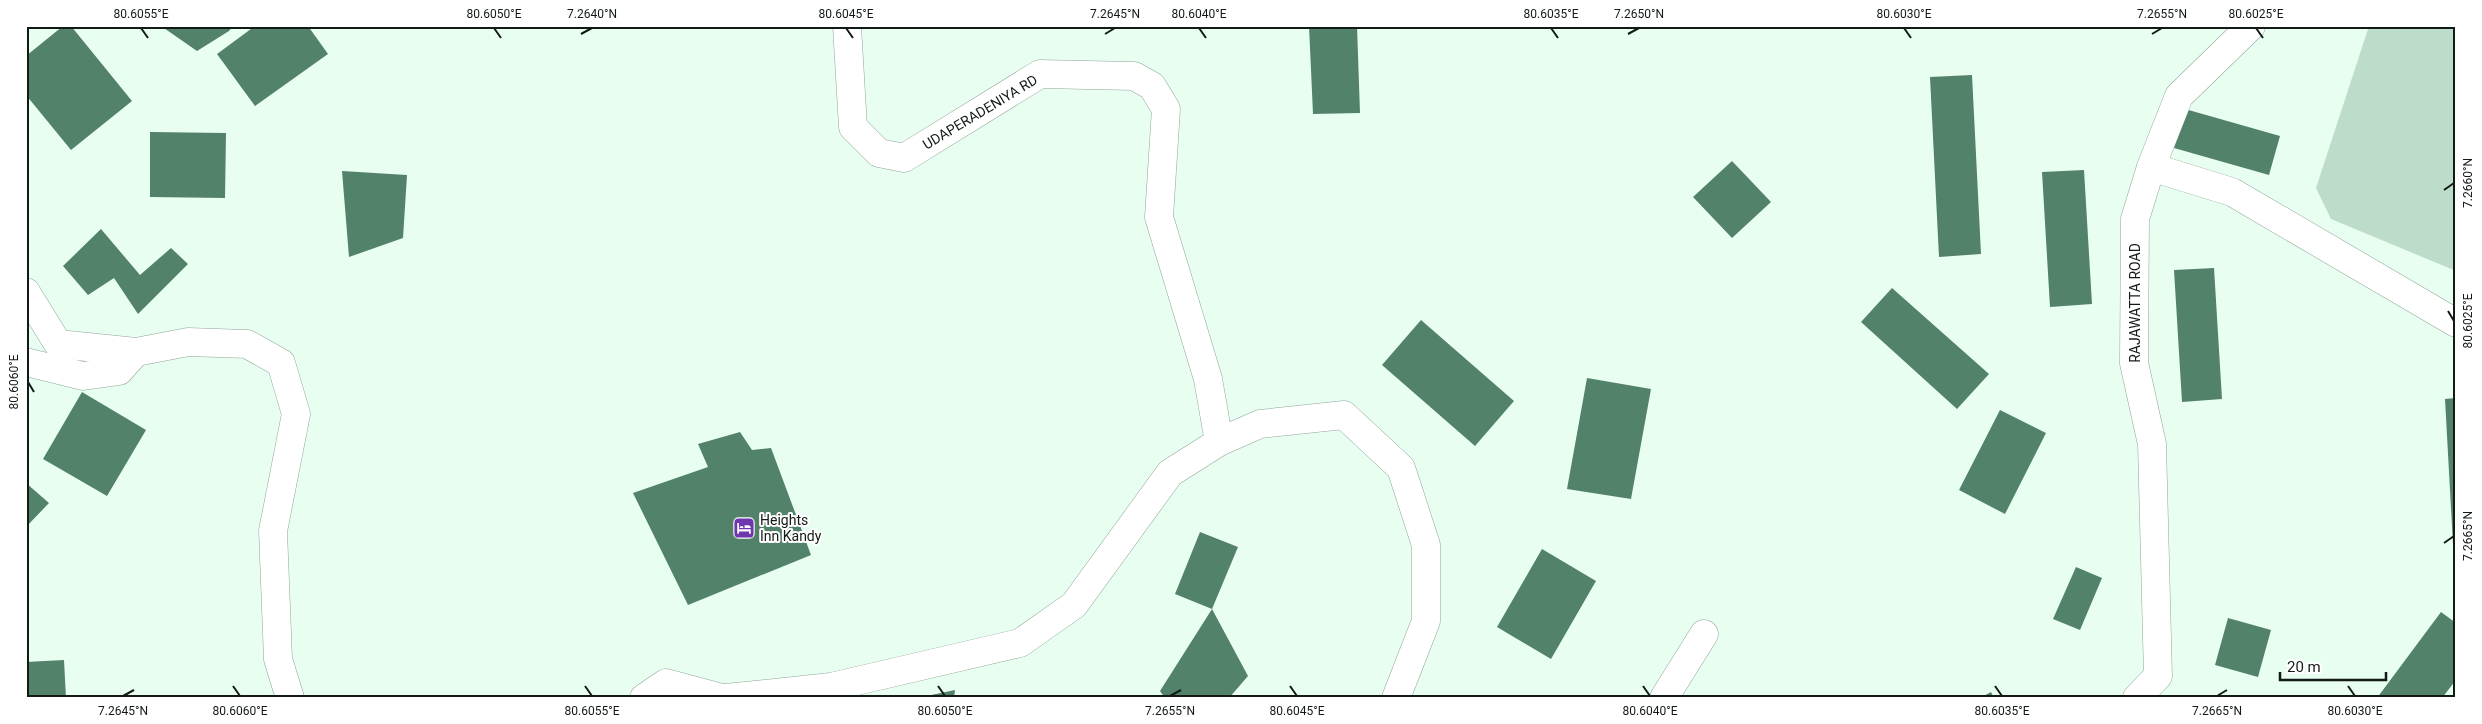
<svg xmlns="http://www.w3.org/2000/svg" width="2482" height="724" font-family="Roboto,sans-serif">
	<rect width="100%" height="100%" fill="#e8fef1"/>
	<path fill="#bddcca" d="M 2369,26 L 2456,26 L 2456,271 L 2331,219 L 2316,188 Z"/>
	<path fill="#528269" d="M 63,26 L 71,26 L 132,101 L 71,150 L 26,95 L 26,56 Z
		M 161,26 L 233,26 L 229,31 L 197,51 Z
		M 255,26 L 308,26 L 328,54 L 255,106 L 217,54 Z
		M 1309,26 L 1357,26 L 1360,113 L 1313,114 Z
		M 1972,75 L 1981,254 L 1939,257 L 1930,77 Z
		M 2185,109 L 2280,136 L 2269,175 L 2174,148 Z
		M 150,132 L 226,133 L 225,198 L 150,197 Z
		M 1732,161 L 1771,202 L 1732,238 L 1693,197 Z
		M 2084,170 L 2092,304 L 2050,307 L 2042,172 Z
		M 342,171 L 407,175 L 403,238 L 349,257 Z
		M 101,229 L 140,275 L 171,248 L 188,264 L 138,314 L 114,278 L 88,295 L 63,266 Z
		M 2214,268 L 2222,399 L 2182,402 L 2174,270 Z
		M 1892,288 L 1989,374 L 1957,409 L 1861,322 Z
		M 1421,320 L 1514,401 L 1475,446 L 1382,365 Z
		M 1587,378 L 1651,389 L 1631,499 L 1567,489 Z
		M 82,392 L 146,430 L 107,496 L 43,459 Z
		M 2456,398 L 2456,563 L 2454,563 L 2445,399 Z
		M 2000,410 L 2046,433 L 2005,514 L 1959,490 Z
		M 740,432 L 752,450 L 771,448 L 811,555 L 688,605 L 633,493 L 708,467 L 698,444 Z
		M 26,483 L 49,503 L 26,527 Z
		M 1200,532 L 1238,547 L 1212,609 L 1248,676 L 1229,698 L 1165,698 L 1160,691 L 1212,609 L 1175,594 Z
		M 1542,549 L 1596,581 L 1551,659 L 1497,627 Z
		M 2076,567 L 2102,578 L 2080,630 L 2053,619 Z
		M 2441,612 L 2456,623 L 2456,680 L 2442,698 L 2377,698 Z
		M 2228,618 L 2271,630 L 2258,677 L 2215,665 Z
		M 64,660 L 66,698 L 26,698 L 26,662 Z
		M 955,690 L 954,698 L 922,698 L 922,697 Z
		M 1991,692 L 1994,698 L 1980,698 Z"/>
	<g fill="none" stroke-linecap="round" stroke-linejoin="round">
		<g stroke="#90a599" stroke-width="29">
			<path id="minor" d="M 2151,167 L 2232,192 L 2456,323
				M 26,362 L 83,376 L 119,371 L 136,352
				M 1664,698 L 1704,634
				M 2137,698 L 2158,676 L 2152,444 L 2134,363 L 2135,219 L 2151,167 L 2179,96 L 2251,26"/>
		</g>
		<g stroke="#90a599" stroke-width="29">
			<path id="tertiary" d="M 847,26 L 853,127 L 879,153 L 904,158 L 1040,74 L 1134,76 L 1152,86 L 1166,109 L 1159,217 L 1208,379 L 1219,442
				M 26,292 L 58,344 L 136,352 L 188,342 L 247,344 L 281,363 L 296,414 L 273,531 L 278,659 L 290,698
				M 644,698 L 666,683 L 722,698
				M 726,698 L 831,687 L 1020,643 L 1074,605 L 1170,473 L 1219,442 L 1260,424 L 1344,415 L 1401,468 L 1426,545 L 1426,621 L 1396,698"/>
		</g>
		<use href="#minor" stroke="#fff" stroke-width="28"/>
		<use href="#tertiary" stroke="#fff" stroke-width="28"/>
	</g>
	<path fill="none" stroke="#121a15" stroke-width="2" d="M 141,28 L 148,38M 494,28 L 501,38M 846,28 L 853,38M 1199,28 L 1206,38M 1551,28 L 1558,38M 1904,28 L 1911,38M 2256,28 L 2263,38M 581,34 L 592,28M 1105,34 L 1115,28M 1628,34 L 1639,28M 2152,34 L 2162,28M 2444,190 L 2454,183M 2448,311 L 2454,321M 28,382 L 34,392M 2444,543 L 2454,536M 233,686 L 240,696M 585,686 L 592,696M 938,686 L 945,696M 1290,686 L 1297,696M 1643,686 L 1650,696M 1995,686 L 2002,696M 2348,686 L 2355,696M 123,696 L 134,690M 1170,696 L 1181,690M 2217,696 L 2227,690"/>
	<defs>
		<g id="hotel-square" transform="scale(1.125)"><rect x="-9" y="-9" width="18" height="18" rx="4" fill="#6f37ae" stroke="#fff"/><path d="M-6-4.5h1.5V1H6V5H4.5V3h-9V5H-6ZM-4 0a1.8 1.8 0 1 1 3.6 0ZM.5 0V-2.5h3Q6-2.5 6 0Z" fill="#fff"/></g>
	</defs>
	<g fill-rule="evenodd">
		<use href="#hotel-square" x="744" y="528"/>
	</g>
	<g text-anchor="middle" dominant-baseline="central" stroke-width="4" stroke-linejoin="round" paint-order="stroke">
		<g font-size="14" fill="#121a15" stroke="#fff">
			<text transform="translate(980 112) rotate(-31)">UDAPERADENIYA RD</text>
			<text transform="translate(2135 303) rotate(-90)">RAJAWATTA ROAD</text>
		</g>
		<g font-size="14" fill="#121a15" stroke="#fff" text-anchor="start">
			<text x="760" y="520">Heights<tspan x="760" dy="16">Inn Kandy</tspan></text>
		</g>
	</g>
	<rect width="2482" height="724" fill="none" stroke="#ffffff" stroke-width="55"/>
	<path d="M2280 672v8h106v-8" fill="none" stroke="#121a15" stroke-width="2.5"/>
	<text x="2287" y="672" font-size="15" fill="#121a15" stroke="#ffffff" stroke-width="4" paint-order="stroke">20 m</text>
	<rect x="28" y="28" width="2426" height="668" fill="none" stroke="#121a15" stroke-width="2"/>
	<g font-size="12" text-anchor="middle" fill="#121a15">
		<text x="141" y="18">80.6055°E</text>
		<text x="494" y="18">80.6050°E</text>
		<text x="592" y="18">7.2640°N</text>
		<text x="846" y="18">80.6045°E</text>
		<text x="1115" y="18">7.2645°N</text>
		<text x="1199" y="18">80.6040°E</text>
		<text x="1551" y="18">80.6035°E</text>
		<text x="1639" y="18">7.2650°N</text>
		<text x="1904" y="18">80.6030°E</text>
		<text x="2162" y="18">7.2655°N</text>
		<text x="2256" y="18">80.6025°E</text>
		<text transform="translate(2468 183) rotate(-90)" y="4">7.2660°N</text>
		<text transform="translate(2468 321) rotate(-90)" y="4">80.6025°E</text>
		<text transform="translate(14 382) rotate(-90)" y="4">80.6060°E</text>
		<text transform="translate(2468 536) rotate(-90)" y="4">7.2665°N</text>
		<text x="123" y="715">7.2645°N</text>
		<text x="240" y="715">80.6060°E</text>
		<text x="592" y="715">80.6055°E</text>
		<text x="945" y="715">80.6050°E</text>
		<text x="1170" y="715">7.2655°N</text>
		<text x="1297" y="715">80.6045°E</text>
		<text x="1650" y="715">80.6040°E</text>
		<text x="2002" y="715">80.6035°E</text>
		<text x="2217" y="715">7.2665°N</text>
		<text x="2355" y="715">80.6030°E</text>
	</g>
</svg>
